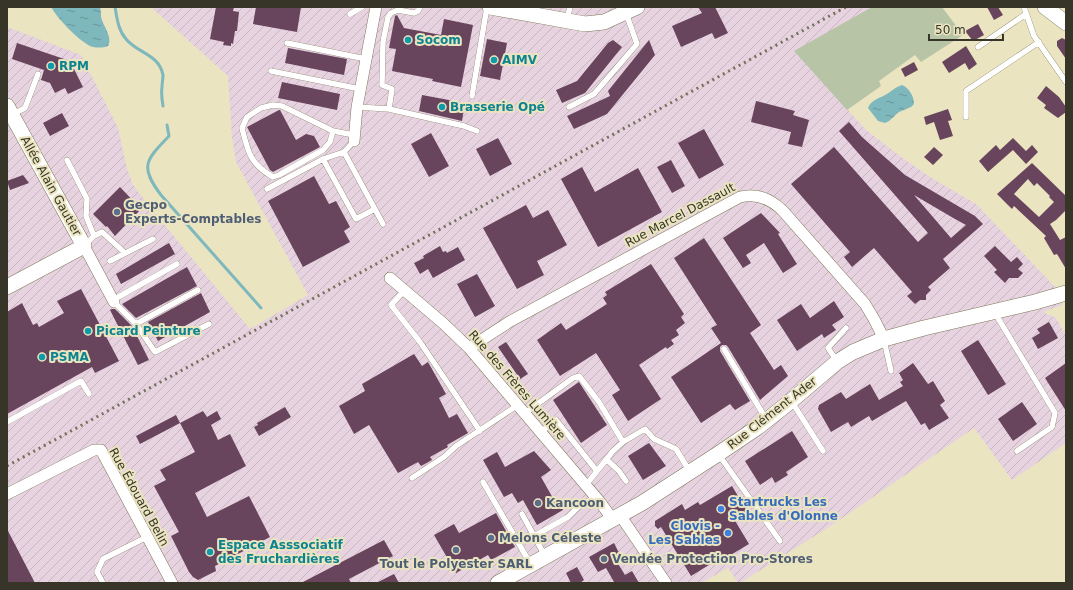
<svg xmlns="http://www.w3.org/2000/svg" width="1073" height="590" font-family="'DejaVu Sans',sans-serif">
	<defs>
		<pattern id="industrial-furrows" width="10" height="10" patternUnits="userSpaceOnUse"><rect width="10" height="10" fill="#e7d2e0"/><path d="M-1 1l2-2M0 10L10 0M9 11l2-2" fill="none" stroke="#c7b5c0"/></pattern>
		<pattern id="water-ripples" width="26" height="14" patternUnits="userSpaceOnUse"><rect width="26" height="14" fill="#7fb8bc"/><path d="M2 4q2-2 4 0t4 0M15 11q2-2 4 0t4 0" fill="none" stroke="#699699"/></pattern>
	</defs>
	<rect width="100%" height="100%" fill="#eae4c0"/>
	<path fill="url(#industrial-furrows)" d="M 151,7 L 872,7 L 795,52 L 866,130 L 900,156 L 930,177 L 976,204 L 1056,288 L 1062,305 L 1043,312 L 1056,318 L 1066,336 L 1066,443 L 1012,480 L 974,428 L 832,525 L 740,583 L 738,583 L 728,568 L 701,583 L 7,583 L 7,27 L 81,55 L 118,128 L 127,169 L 133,185 L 149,206 L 250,329 L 308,295 L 236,162 L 232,137 L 228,76 Z"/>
	<path fill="#b8c4a6" d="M 872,7 L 942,7 L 963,35 L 921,62 L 915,55 L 879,81 L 881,86 L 847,110 L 794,51 Z"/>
	<path fill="url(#water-ripples)" d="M 51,7 L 100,7 C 101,10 101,14 101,17 C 103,26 113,37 108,46 C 103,48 95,48 90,46 C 77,39 58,19 51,7 Z
		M 902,85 C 909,88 914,96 914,104 L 911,107 L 899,112 L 889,121 L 885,123 L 878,121 L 868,108 C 871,100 878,99 885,95 C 891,92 895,87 902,85 Z"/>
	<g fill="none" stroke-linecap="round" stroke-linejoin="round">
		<path stroke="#7fb8bc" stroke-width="3" d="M 115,7 C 117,18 118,30 126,39 C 137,53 159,54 163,75 C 163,79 162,83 162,87 C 161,93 162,100 163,106
			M 167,125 L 169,136 C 146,160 139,166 161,195 L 261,308"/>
	</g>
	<path fill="#69455d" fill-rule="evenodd" d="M 216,7 L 234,7 L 233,11 L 239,12 L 237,31 L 235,31 L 233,44 L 231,43 L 231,46 L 223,45 L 224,42 L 210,39 Z
		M 256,7 L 301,7 L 297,32 L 253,24 Z
		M 698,7 L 715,7 L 728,33 L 715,39 L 712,33 L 681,47 L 672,26 L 702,13 Z
		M 987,7 L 998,7 L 1003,15 L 994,20 Z
		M 397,15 L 404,28 L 441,35 L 444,19 L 473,25 L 461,87 L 432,81 L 433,79 L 392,71 L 396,49 L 389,48 L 395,16 Z
		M 978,24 L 984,35 L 973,41 L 965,31 Z
		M 1062,38 L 1066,40 L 1066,59 L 1057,46 L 1057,41 Z
		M 487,39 L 507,43 L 500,80 L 480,76 Z
		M 613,40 L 622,47 L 585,93 L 562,103 L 556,90 L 577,81 L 608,43 Z
		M 649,40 L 655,55 L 607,114 L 574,129 L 567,116 L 610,96 L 608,91 Z
		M 17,43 L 70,61 L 83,87 L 68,94 L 65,88 L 55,93 L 50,83 L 41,80 L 44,70 L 12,59 Z
		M 966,46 L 977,64 L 969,70 L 965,63 L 949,73 L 942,62 Z
		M 288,48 L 347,59 L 344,75 L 285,63 Z
		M 914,62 L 918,70 L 905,77 L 901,69 Z
		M 282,82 L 340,94 L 337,110 L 278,98 Z
		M 1046,86 L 1059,97 L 1066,107 L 1066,112 L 1058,118 L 1044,108 L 1046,105 L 1037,98 Z
		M 422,95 L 465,103 L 462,121 L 419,111 Z
		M 756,101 L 795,111 L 793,115 L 809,120 L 802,147 L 788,144 L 791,132 L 751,122 Z
		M 948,109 L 952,120 L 948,121 L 953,136 L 940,140 L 934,122 L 926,125 L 924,117 Z
		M 279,110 L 280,110 L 296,140 L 306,134 L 314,136 L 320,147 L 273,172 L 270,170 L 247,127 Z
		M 62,113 L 69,126 L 50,136 L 43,123 Z
		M 849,122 L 862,137 L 905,175 L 975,216 L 983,224 L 943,259 L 950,268 L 928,287 L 931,290 L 926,295 L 926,300 L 920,300 L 915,304 L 907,296 L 912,292 L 874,248 L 852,267 L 844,257 L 850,252 L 791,184 L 834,147 L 918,242 L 928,233 L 839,131 ZM 914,195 L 955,219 L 966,225 L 951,238 Z
		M 704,129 L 724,165 L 699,179 L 678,143 Z
		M 431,133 L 449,166 L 429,177 L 411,144 Z
		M 498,138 L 512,164 L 490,176 L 476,149 Z
		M 1013,138 L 1026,151 L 1032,145 L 1038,152 L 1026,164 L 1013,150 L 988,172 L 979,161 L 996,145 L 1000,150 Z
		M 934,147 L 943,155 L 933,165 L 924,157 Z
		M 671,160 L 685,186 L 672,193 L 657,167 Z
		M 1032,163 L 1066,196 L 1066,210 L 1056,220 L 1050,224 L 1060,240 L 1066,237 L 1066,269 L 1057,254 L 1054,255 L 1044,238 L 1046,236 L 1014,206 L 1012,209 L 997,194 ZM 1028,179 L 1034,186 L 1037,183 L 1050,196 L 1049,197 L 1054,202 L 1039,217 L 1014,194 Z
		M 582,167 L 595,192 L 638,168 L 662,212 L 598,247 L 561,179 Z
		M 23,175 L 29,183 L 10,190 L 7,181 Z
		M 314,176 L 329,204 L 336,201 L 350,227 L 344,231 L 350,242 L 303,267 L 268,201 Z
		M 120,187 L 141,209 L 115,236 L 107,226 L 106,227 L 93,214 Z
		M 526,205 L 533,218 L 548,210 L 567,245 L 537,261 L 544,275 L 517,289 L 483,228 Z
		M 761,213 L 780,233 L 778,234 L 797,264 L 783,273 L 764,243 L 746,255 L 751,263 L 743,268 L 723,238 Z
		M 704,238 L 761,325 L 750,333 L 774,370 L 781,365 L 788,376 L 760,400 L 728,347 L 726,345 L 722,345 L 720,347 L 720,351 L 750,401 L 735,410 L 730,404 L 701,423 L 671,377 L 721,343 L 711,328 L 717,325 L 674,258 Z
		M 169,243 L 175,254 L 121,284 L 116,274 Z
		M 440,246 L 443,252 L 446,251 L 447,253 L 458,247 L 465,260 L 433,278 L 428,269 L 420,274 L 414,263 L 424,258 L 423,256 Z
		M 995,246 L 1011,262 L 1017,257 L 1023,264 L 1018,269 L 1023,273 L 1018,278 L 1009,278 L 1005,283 L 994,272 L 997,270 L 984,256 Z
		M 651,264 L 684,314 L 681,317 L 685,323 L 676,330 L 679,335 L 671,340 L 674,344 L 667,349 L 666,347 L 639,365 L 661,399 L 628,421 L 612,395 L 620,390 L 596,353 L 560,376 L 537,340 L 561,323 L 566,330 L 607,304 L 603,298 L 607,295 L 605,292 Z
		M 187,267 L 197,286 L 136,318 L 122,304 Z
		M 477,274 L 495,306 L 475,317 L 457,284 Z
		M 81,289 L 119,361 L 95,373 L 92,367 L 7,414 L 7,312 L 22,303 L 33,325 L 37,323 L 39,327 L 64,313 L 57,301 Z
		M 201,293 L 210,312 L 158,341 L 148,322 Z
		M 834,301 L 844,317 L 832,325 L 836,330 L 824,338 L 822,334 L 797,351 L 777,320 L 801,304 L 810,318 Z
		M 112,309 L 115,309 L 132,326 L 149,360 L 138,365 L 110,310 Z
		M 1049,322 L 1058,338 L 1038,349 L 1032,338 L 1040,333 L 1037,329 Z
		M 978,340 L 1006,384 L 988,395 L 961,351 Z
		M 506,342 L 528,374 L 520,379 L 498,347 Z
		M 414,354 L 422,366 L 428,362 L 446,394 L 439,398 L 449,418 L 457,414 L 468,433 L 447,445 L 448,447 L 430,457 L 432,460 L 421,466 L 418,462 L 398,473 L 369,425 L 354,434 L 339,406 L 365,391 L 362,384 Z
		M 913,363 L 928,384 L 933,381 L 945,401 L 940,405 L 949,418 L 929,430 L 925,423 L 921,425 L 906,401 L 872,421 L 869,416 L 851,427 L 848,422 L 831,432 L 818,409 L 819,405 L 841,392 L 846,399 L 870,384 L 879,400 L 903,386 L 900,382 L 903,380 L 899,373 Z
		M 1066,363 L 1066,411 L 1045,378 Z
		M 579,382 L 607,425 L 581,443 L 553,400 Z
		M 1022,402 L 1037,424 L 1013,441 L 998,419 Z
		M 285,407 L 291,417 L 259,436 L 254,427 L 258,425 L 257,423 Z
		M 203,411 L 207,417 L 217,411 L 221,419 L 211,425 L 218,440 L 230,434 L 246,466 L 195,493 L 207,517 L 249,496 L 270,537 L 215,566 L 216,571 L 198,580 L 193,577 L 189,572 L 171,536 L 179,532 L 154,486 L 166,480 L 160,470 L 195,452 L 180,423 Z
		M 176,415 L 180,423 L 140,444 L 136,436 Z
		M 792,431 L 808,457 L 786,472 L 788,475 L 775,483 L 772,477 L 760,485 L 745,461 Z
		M 649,443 L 666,466 L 643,480 L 628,456 Z
		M 534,451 L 551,470 L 541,477 L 554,500 L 557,499 L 563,510 L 537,525 L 523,500 L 518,503 L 512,493 L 504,497 L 483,460 L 497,452 L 505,467 Z
		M 732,486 L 747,511 L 734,519 L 749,544 L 724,559 L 722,557 L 691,576 L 661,527 L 658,529 L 655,526 L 655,521 L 682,504 L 685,510 L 698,502 L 700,505 Z
		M 496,513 L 515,547 L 491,560 L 488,555 L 456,573 L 434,535 L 454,524 L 459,533 Z
		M 7,529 L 35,583 L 7,583 Z
		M 384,540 L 393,556 L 349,579 L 351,583 L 301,583 Z
		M 614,543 L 622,559 L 617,562 L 625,575 L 632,571 L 639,583 L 611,583 L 614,582 L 606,568 L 598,572 L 589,557 Z
		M 577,567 L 584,580 L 580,583 L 571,583 L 566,573 Z
		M 394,574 L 399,583 L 376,583 Z"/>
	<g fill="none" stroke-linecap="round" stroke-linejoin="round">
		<g stroke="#7d7756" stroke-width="6">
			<path id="lane" d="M 1024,7 L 1034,36 L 1066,82
				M 350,14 L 362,7
				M 567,19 L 570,7
				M 287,43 L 366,59
				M 978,47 L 1026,14
				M 271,71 L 360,89
				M 472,96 L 487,7
				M 357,107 L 389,109 L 464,126 L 477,131
				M 569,107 L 594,94 L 637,44 L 626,13
				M 389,109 L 392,89 L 382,85 L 383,42 L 388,17 L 391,13 L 398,10 L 414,13 L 418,11 L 420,7
				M 13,114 L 25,108 L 38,74
				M 966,117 L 966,91 L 1039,42
				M 333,131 L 330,142 L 323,150 L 279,175 L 273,177 C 250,164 248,152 242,128 L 247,117 L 261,108 L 273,105 L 282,106 L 333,131 L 354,135
				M 344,152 L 383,224
				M 323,159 L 356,219 L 375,209
				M 67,160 L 87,199 L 86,216 L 94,236 L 85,245
				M 267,189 L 323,159 L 344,152 L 354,141
				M 94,236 L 102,232 L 125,253
				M 110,261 L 153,239
				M 405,290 L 391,305 L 420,342 L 480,431
				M 113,300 L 177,264
				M 114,302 L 136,324 L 155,352 L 209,324
				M 995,313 L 1055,413 L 1052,427 L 1017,451
				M 136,324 L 198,290
				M 884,340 L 891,371
				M 724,349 L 766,419
				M 837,361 L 828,348 L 846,328
				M 792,402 L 823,451
				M 525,413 L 573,378 L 579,376 L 599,402 L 623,442
				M 7,422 L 81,381 L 89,394
				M 541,432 L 556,420 L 597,471
				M 719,455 L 780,541
				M 606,459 L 619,471 L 626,481
				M 412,478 L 444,457 L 456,446 L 518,405
				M 483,482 L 530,563
				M 586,485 L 613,451 L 623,442 L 645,429 L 654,439 L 676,449 L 690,472
				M 522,514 L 534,536
				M 545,556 L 534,536 L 568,517 L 577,508 L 595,497
				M 103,583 L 97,572 L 103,559 L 147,537"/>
		</g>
		<g stroke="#7d7756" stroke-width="12">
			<path id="street" d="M 354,141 L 357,107 L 376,7
				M 84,246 L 114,302
				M 390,278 L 444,324 L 469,348 L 600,502 L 613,520
				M 469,348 L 509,322 L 740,197 C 756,193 771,199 783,211 L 865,304 L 874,319 L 884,339
				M 7,494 L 94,450 L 101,450 L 172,583
				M 620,515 L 666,583"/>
		</g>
		<g stroke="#7d7756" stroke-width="16">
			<path id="secondary" d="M 490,7 L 585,24 L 604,22 L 637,7
				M 1045,7 L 1066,23
				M 7,106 L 84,246 L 7,287
				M 498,583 L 642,503 L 718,454 L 758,427 L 791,401 L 837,362 L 853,352 L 884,339 L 924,328 L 1035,302 L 1066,293"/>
		</g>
		<use href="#lane" stroke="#fff" stroke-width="5.5"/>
		<use href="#street" stroke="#fff" stroke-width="11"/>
		<use href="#secondary" stroke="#fff" stroke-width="15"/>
		<path stroke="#75725c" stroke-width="3" stroke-dasharray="2 4" stroke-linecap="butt" d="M 7,466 L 846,7"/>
	</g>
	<g fill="#0f9aa8" stroke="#eae4c0" stroke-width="1.5">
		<circle cx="408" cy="40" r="4"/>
		<circle cx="494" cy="60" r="4"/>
		<circle cx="51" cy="66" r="4"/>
		<circle cx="442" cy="107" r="4"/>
		<circle cx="88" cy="331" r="4"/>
		<circle cx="42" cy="357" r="4"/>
		<circle cx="210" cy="552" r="4"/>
	</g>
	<g fill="#5c6f8a" stroke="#eae4c0" stroke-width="1.5">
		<circle cx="117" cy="212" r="4"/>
		<circle cx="538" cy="503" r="4"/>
		<circle cx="491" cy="538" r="4"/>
		<circle cx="456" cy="550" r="4"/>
		<circle cx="604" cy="559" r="4"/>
	</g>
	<g fill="#3f7fe0" stroke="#eae4c0" stroke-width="1.5">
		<circle cx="721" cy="509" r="4"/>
		<circle cx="728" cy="533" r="4"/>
	</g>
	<g text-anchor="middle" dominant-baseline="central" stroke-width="4" stroke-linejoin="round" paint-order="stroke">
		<g font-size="12" font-weight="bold" fill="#0d838f" stroke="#eae4c0" text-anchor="start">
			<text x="416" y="40">Socom</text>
			<text x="502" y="60">AIMV</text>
			<text x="59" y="66">RPM</text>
			<text x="450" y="107">Brasserie Opé</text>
			<text x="96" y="331">Picard Peinture</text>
			<text x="50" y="357">PSMA</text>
			<text x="218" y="545">Espace Asssociatif<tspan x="218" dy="14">des Fruchardières</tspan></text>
		</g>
		<g font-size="12" fill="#373527" stroke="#eae4c0">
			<text transform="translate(51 186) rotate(61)">Allée Alain Gautier</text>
			<text transform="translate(680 215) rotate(-28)">Rue Marcel Dassault</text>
			<text transform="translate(517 385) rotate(49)">Rue des Frères Lumière</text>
			<text transform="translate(772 413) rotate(-38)">Rue Clément Ader</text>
			<text transform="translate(139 497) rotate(61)">Rue Édouard Belin</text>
		</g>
		<g font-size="12" font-weight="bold" fill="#4e5e75" stroke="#eae4c0" text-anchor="start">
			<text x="125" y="205">Gecpo<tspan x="125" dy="14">Experts-Comptables</tspan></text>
			<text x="546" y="503">Kancoon</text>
			<text x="499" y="538">Melons Céleste</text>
			<text x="612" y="559">Vendée Protection Pro-Stores</text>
			<text x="456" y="564" text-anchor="middle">Tout le Polyester SARL</text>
		</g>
		<g font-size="12" font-weight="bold" fill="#366cbe" stroke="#eae4c0" text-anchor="start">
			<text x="729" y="502">Startrucks Les<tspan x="729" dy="14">Sables d'Olonne</tspan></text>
			<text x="720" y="526" text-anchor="end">Clovis -<tspan x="720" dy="14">Les Sables</tspan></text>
		</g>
	</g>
	<rect width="1073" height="590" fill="none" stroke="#373527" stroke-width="16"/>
	<path d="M929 34v6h74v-6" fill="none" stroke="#373527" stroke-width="2"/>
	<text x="935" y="34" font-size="12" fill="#373527" stroke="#eae4c0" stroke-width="3" paint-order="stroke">50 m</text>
</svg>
